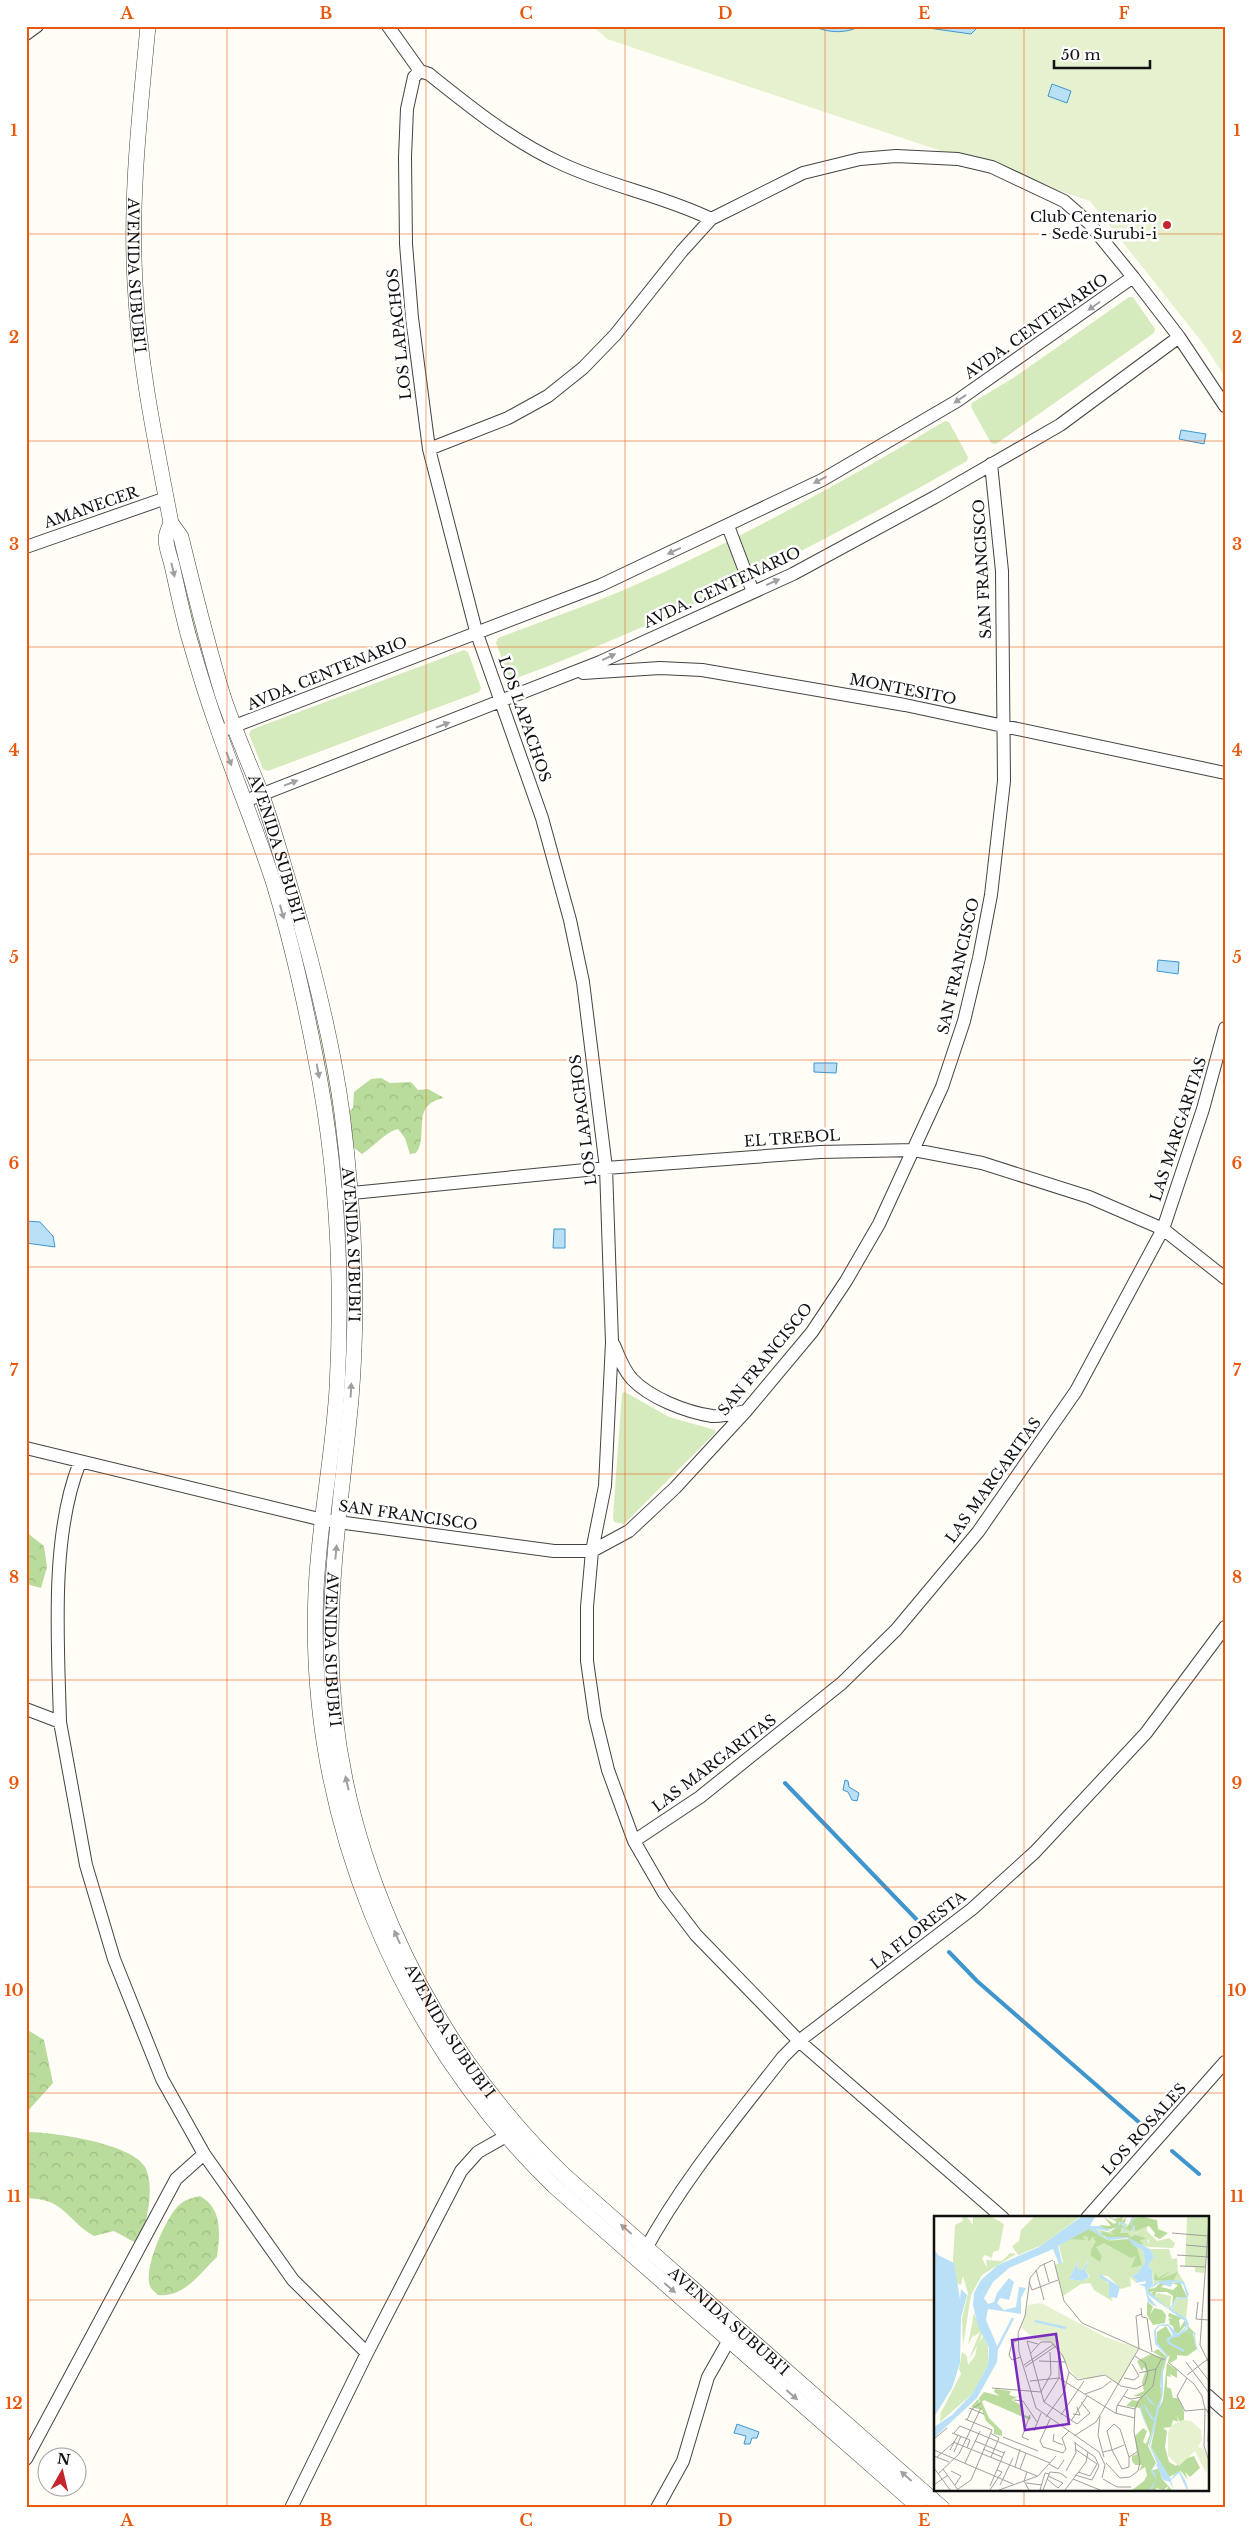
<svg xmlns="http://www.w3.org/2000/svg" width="1251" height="2534" font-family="'Libre Baskerville',serif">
	<defs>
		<pattern id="forest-crowns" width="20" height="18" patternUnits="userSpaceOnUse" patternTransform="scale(1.25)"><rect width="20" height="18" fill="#b9dc9c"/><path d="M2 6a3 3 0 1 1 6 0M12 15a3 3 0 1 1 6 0" fill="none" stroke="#9ebc85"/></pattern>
	</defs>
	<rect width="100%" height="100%" fill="#fffdf5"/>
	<path fill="#d5ebbd" d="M 1129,297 L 1133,297 L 1155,329 L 1154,333 L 996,444 L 991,443 L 971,407 L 972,403 L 1013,378 Z
		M 945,421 L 949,422 L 968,457 L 967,461 C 820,544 672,621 514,679 L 509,677 L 496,643 L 498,638 C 540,622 584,607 626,589 C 736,541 842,483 945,421 Z
		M 166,506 L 224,719 L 222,721 L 188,610 Z
		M 464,650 L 468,652 L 481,688 L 479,692 L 268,771 L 263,769 L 249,734 L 251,730 Z
		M 255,809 L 282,883 L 302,952 L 336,1110 L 341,1179 L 339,1178 L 332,1111 L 322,1057 Z
		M 625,1392 L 669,1417 L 715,1430 L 715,1433 L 624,1524 L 614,1522 L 613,1517 L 622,1393 Z"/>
	<path fill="url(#forest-crowns)" d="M 381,1078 L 390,1083 L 411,1082 L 418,1090 L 428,1089 L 444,1098 C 409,1105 430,1135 416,1153 L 410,1154 L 405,1138 L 398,1129 C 387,1131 372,1148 362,1154 L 353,1147 L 345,1115 L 353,1108 L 354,1092 L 371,1079 Z
		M 26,1532 L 44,1546 L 47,1567 L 41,1588 L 26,1584 Z
		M 26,2029 L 44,2040 L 53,2083 L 26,2113 Z
		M 26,2132 C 52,2132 131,2143 145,2167 C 151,2178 150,2193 149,2204 C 146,2220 146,2231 134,2242 L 114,2231 L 94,2236 C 66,2220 66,2199 26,2198 Z
		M 200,2196 C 223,2209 220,2234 217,2257 C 200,2273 184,2298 158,2295 C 156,2293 151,2289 150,2286 C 143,2269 166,2217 179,2205 C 186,2199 192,2198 200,2196 Z"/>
	<path fill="#e6f2cf" d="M 593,26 L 1225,26 L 1225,377 L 1205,346 L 1090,201 L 607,39 Z"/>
	<path fill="#b9e0f7" stroke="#3f96cf" d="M 813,26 L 861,26 C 845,34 828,33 813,26 Z
		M 914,26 L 978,26 L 978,27 L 971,34 Z
		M 1052,84 L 1071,91 L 1067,103 L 1048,96 Z
		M 1181,430 L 1206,434 L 1204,444 L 1179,439 Z
		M 1158,960 L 1179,962 L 1178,974 L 1157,971 Z
		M 814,1063 L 837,1063 L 836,1073 L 814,1072 Z
		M 26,1221 L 40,1222 L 53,1236 L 55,1247 L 26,1243 Z
		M 554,1229 L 565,1229 L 565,1248 L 553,1248 Z
		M 845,1780 L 848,1781 L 849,1787 L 859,1793 L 857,1801 L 852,1800 L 848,1792 L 843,1790 Z
		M 737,2424 L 759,2432 L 757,2438 L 752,2438 L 750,2444 L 744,2444 L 746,2436 L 734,2433 Z"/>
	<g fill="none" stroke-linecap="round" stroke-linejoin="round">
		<path stroke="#3f96cf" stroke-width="4" d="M 785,1783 L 918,1921
			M 949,1952 L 977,1981 L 1141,2124
			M 1172,2151 L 1199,2174"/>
		<g stroke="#444" stroke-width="14">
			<path id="minor" d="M 388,26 L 420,71
				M 26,34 L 37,26
				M 711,219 C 662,195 607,186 558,162 C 511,140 469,106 429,74 L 420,71 L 414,77 L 407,109 L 405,157 L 406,244 L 412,318 L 429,449 L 476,631 L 542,818 L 570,920 L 583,982 L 606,1168 L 612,1342 L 605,1486 L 592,1551 L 587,1607 L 587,1661 L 595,1717 L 608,1770 L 634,1841 L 664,1893 L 696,1935 L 799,2041 L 1003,2218
				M 429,449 L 508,418 L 548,396 L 583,368 L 615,335 L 682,251 L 711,219 L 803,173 L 860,159 L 896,156 L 958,159 L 992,167 L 1064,201 L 1089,223 L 1133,277 L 1179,337 L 1225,406
				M 728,526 L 753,592
				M 26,547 L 166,498
				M 583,673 L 660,668 L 702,670 L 905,705 L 1225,773
				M 219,732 L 601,585 L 822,480 L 957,401 L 1133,277
				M 245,801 L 600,662 L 793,574 L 935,497 L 1060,425 L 1179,337
				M 342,1194 L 606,1168 L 820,1152 L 914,1150 L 982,1163 L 1089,1197 L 1163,1229 L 1225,1278
				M 614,1345 C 619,1357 623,1369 632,1379 C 650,1398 686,1412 712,1416 C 722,1417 736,1413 746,1411
				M 26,1448 L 323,1520 L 554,1551 L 592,1551 L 629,1531 L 675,1488 L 746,1411 L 812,1332 L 846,1281 L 879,1224 L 942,1087 L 964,1021 L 979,958 L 991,895 L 1004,781 L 1002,571 L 991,464
				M 26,1709 L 60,1722 L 86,1865 L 114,1959 L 162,2079 L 204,2154 L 293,2280 L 367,2353
				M 60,1722 C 58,1642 50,1536 80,1462
				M 634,1841 L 700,1797 L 842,1683 L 896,1630 L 978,1532 L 1076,1391 L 1163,1229 L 1203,1109 L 1225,1028
				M 1087,2218 L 1225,2062
				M 643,2254 C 681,2183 733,2121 783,2057 L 799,2041 L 972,1909 L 1035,1852 L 1146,1733 L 1225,1627
				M 1207,2395 L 1225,2411
				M 26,2459 L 176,2179 L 204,2154
				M 291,2508 L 367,2353 L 461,2171 L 478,2152 L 515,2131
				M 657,2508 L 683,2461 L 708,2377 L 729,2340"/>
		</g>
		<g stroke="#444" stroke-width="16">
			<g id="tertiary">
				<path id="s1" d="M 148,26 C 140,112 130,197 135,283 C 139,364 156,444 171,523 L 181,537 C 194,590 207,644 223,696 C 234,729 248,761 261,793 C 273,826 282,860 292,893 C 313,965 332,1038 342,1113 C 354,1207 359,1304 351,1399 C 344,1476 332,1554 331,1632 C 328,1833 420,2038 565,2176 L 942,2508"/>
				<path d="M 171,523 C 169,528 166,534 166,539 C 166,547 170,557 172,565 C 177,588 182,611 188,634 C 197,665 206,696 217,726 C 235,779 257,831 274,884 C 291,940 304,998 315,1055 C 337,1164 343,1278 337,1389 C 333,1456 319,1523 316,1591 C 306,1813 395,2031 554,2186 L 920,2508"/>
			</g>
		</g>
		<use href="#minor" stroke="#fff" stroke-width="12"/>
		<use href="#tertiary" stroke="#fff" stroke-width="15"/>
	</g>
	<defs><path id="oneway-solid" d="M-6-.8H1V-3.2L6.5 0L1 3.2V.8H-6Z" transform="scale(1.25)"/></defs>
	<g fill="#a0a0a0">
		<use href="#oneway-solid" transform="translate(1094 306) rotate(145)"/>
		<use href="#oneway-solid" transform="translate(960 399) rotate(146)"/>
		<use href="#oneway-solid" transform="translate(820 480) rotate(152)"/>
		<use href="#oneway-solid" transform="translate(674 551) rotate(155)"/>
		<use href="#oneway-solid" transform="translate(173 570) rotate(77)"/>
		<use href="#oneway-solid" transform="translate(773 582) rotate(-24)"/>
		<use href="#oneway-solid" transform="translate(609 657) rotate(-25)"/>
		<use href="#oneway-solid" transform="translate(443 725) rotate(-21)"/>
		<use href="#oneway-solid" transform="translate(229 759) rotate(69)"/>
		<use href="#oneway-solid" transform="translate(291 783) rotate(-21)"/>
		<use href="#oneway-solid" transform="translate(282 912) rotate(74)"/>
		<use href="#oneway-solid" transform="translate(318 1071) rotate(79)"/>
		<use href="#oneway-solid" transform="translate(351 1390) rotate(-87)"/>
		<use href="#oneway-solid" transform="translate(336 1552) rotate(-85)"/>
		<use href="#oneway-solid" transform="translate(347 1783) rotate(-103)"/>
		<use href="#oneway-solid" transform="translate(397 1937) rotate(-114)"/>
		<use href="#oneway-solid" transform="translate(626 2229) rotate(-139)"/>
		<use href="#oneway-solid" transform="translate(670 2288) rotate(41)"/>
		<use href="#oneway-solid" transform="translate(792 2395) rotate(41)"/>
		<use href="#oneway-solid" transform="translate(906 2476) rotate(-139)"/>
	</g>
	<path fill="none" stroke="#e8590c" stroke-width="1" stroke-opacity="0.55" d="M 227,26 L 227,2508M 426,26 L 426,2508M 625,26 L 625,2508M 825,26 L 825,2508M 1024,26 L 1024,2218M 26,234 L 1225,234M 26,441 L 1225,441M 26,647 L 1225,647M 26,854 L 1225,854M 26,1060 L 1225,1060M 26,1267 L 1225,1267M 26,1474 L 1225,1474M 26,1680 L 1225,1680M 26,1887 L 1225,1887M 26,2093 L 1225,2093M 26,2300 L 935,2300M 1207,2300 L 1225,2300M 1024,2490 L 1024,2508"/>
	<circle fill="#c4262e" stroke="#fff" stroke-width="2" cx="1167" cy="225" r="5"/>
	<g text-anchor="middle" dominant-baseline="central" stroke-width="5" stroke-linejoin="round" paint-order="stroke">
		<g font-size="15" fill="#111" stroke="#fff" text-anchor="end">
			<text x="1157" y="216">Club Centenario<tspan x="1157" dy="17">- Sede Surubi-i</tspan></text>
		</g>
		<g font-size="15" fill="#111" stroke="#fff">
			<text stroke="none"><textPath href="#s1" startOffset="250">AVENIDA SUBUBI'I</textPath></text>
			<text transform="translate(1036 326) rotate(-35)">AVDA. CENTENARIO</text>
			<text transform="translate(399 334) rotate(-96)">LOS LAPACHOS</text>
			<text transform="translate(91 507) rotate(-19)">AMANECER</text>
			<text transform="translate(982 569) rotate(-93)">SAN FRANCISCO</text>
			<text transform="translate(722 587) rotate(-25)">AVDA. CENTENARIO</text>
			<text transform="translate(327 673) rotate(-22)">AVDA. CENTENARIO</text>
			<text transform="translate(903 689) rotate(11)">MONTESITO</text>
			<text transform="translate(525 719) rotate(71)">LOS LAPACHOS</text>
			<text stroke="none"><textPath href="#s1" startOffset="844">AVENIDA SUBUBI'I</textPath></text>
			<text transform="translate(958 966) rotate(-77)">SAN FRANCISCO</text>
			<text transform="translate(583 1120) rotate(-97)">LOS LAPACHOS</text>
			<text transform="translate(1178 1129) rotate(-72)">LAS MARGARITAS</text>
			<text transform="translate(792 1138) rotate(-4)">EL TREBOL</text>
			<text stroke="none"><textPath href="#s1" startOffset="1249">AVENIDA SUBUBI'I</textPath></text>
			<text transform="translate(765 1359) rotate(-51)">SAN FRANCISCO</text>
			<text transform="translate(993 1480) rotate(-54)">LAS MARGARITAS</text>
			<text transform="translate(408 1515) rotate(8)">SAN FRANCISCO</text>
			<text stroke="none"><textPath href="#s1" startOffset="1655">AVENIDA SUBUBI'I</textPath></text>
			<text transform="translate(714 1763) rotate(-37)">LAS MARGARITAS</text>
			<text transform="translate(918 1930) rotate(-38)">LA FLORESTA</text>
			<text stroke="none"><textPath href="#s1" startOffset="2060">AVENIDA SUBUBI'I</textPath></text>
			<text transform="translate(1144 2129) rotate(-48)">LOS ROSALES</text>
			<text stroke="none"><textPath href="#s1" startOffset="2465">AVENIDA SUBUBI'I</textPath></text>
		</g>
	</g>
	<g transform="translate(934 2216)">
		<rect width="275" height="275" fill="#fffdf5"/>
		<path d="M 28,1 L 33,1 L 39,9 L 39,1 L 58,1 L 70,8 L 65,34 L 59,36 L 58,42 L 51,39 L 48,42 L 53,52 L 52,44 L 68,45 L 76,37 L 82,38 L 48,59 L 37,79 L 29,130 L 28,103 L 34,77 L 29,60 L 27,69 L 22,67 L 19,44 L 21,9 L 29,5 ZM 100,1 L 146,1 L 108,29 L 84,39 L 78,30 L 85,25 L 87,14 ZM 200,1 L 212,1 L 213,14 L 201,17 L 213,22 L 215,31 L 202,28 L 192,20 L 173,22 L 162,13 L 174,16 L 184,12 L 186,8 L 197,9 ZM 253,1 L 275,1 L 275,42 L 272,42 L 270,57 L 261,56 L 261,50 L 251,50 ZM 155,13 L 175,24 L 195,23 L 200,30 L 209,34 L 211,46 L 203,58 L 197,60 L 203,64 L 208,55 L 214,57 L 201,66 L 196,61 L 197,70 L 187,73 L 174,60 L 165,59 L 175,68 L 178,85 L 160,74 L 156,67 L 147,68 L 129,80 L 121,49 L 129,46 L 125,30 L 140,18 ZM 154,44 L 151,54 L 156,61 L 146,65 L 135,63 L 144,45 L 143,52 L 148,54 ZM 216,33 L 235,33 L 238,43 L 243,42 L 244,56 L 250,66 L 227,65 L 216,71 L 220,68 L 218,54 L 214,50 L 220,41 ZM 216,76 L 221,83 L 223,77 L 237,80 L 236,93 L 219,82 ZM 245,82 L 254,83 L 252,102 L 237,94 ZM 40,97 L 48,118 L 45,127 L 49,120 L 54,130 L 54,149 L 38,178 L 6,206 L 7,196 L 0,210 L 27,158 L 25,153 L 28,136 L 33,140 L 34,149 L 41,140 L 43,130 L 34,145 L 46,116 L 39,121 L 40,117 L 34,129 Z" fill="#d5ebbd" fill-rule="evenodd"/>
		<path d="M 170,1 L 180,8 L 183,6 L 174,1 L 180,3 L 189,1 L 188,5 L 192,1 L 191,7 L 185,6 L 184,11 L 172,14 L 165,9 L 177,10 ZM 198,1 L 198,3 L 209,1 L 223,4 L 224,13 L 234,17 L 226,23 L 220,20 L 221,17 L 215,10 L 201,15 L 201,9 L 196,15 L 188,11 L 186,17 L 194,17 L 196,21 L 201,19 L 213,22 L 205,25 L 209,27 L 207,30 L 193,21 L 175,22 L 167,18 L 168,15 L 180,19 L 177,16 L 186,8 L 193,12 ZM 155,13 L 175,25 L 195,23 L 203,32 L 208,49 L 197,52 L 202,40 L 197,42 L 170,27 L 162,31 L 168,40 L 166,46 L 157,40 L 157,34 L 162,25 L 160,24 L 160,22 L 164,22 L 158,21 L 155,26 L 153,20 L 148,21 L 152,24 L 136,23 ZM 238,54 L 226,63 L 244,56 L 239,65 L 220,64 L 221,57 L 224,62 ZM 246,66 L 253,81 L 243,81 L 238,89 L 239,80 L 233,76 L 222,76 L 221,82 L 217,77 L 220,75 L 214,77 L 214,73 L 221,72 L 226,67 L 231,68 L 227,71 L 239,74 L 244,69 L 237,67 ZM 213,86 L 219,90 L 216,99 L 220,92 L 228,94 L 232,99 L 231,107 L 219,109 L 213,99 ZM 235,97 L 249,102 L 245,104 L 246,112 L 251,104 L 251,110 L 245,117 L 241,118 L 239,110 L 235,108 L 236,104 L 233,105 L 236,102 L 239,103 L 234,100 ZM 253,109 L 262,118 L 259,118 L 263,133 L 253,140 L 243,139 L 243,143 L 236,147 L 234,145 L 236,139 L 234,141 L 223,129 L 223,116 L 232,110 L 238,120 L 243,121 L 254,113 ZM 224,133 L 233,141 L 226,167 L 228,179 L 214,230 L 222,247 L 217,255 L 225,252 L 228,263 L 238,274 L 233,274 L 234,270 L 230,274 L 222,272 L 222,274 L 198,274 L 210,265 L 213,259 L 211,251 L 205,255 L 208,249 L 201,249 L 198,245 L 198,240 L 203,238 L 201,220 L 209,212 L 213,215 L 209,226 L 212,228 L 216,218 L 206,192 L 192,190 L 198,184 L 205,185 L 207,180 L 199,180 L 210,175 L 208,166 L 212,154 L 210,151 L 208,155 L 203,145 L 217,138 L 229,142 L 219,136 ZM 233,147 L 243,154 L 243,162 L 236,158 L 237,161 L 233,160 L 233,171 L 237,173 L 239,182 L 244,182 L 250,195 L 250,205 L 245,205 L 243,199 L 244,206 L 239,204 L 237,211 L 229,212 L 233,215 L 231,231 L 235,246 L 242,250 L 247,244 L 260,240 L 266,252 L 256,261 L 251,256 L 254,264 L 247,255 L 231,263 L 231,254 L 217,231 L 224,194 L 229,184 ZM 61,173 L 77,175 L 75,179 L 82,181 L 87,179 L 78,184 L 87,189 L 90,199 L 97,201 L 96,204 L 50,184 L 48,186 L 55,202 L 68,215 L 68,220 L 60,218 L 60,212 L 52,205 L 48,194 L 37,191 L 44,183 L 46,188 L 45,182 L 50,176 L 66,180 L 60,176 Z" fill="#b9dc9c"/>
		<path d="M 212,14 L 223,25 L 235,22 L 241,27 L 239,32 L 214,31 L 215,24 L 201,17 Z" fill="#d5ebbd"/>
		<path d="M 107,87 L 171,121 L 204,132 L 185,169 L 171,158 L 154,163 L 142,162 L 118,126 L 100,123 L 87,111 L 94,89 ZM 249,204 L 257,205 L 267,214 L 268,223 L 264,231 L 270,233 L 275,246 L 272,257 L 261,235 L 245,250 L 234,240 L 234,216 L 238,209 Z" fill="#e6f2cf"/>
		<path d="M 147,1 L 161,1 L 156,10 L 166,10 L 175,14 L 183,12 L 186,6 L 193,8 L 188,14 L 195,15 L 200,12 L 196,8 L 198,1 L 200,1 L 197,8 L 201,10 L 200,14 L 198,15 L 189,15 L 188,13 L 188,12 L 191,9 L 186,8 L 184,12 L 174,15 L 162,13 L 171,21 L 193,21 L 216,33 L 220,41 L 214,50 L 218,54 L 219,68 L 216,71 L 225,65 L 241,64 L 250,66 L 254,77 L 269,75 L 255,77 L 253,83 L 245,82 L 237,93 L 252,102 L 255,108 L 253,116 L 261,117 L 262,130 L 268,139 L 261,130 L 260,118 L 252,116 L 254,107 L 251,115 L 244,121 L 240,121 L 234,110 L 225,110 L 222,114 L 223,126 L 234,140 L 229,151 L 229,177 L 216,230 L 237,263 L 241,258 L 246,255 L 251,264 L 256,266 L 274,273 L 251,264 L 254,272 L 253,274 L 245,257 L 237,264 L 240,274 L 236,266 L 229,264 L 223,250 L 218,253 L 221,257 L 222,264 L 218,273 L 215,274 L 222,264 L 217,255 L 218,253 L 222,250 L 223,247 L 215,229 L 220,204 L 217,203 L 210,190 L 207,191 L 213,214 L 206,193 L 207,190 L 211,189 L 219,202 L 221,201 L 223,191 L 215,186 L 211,178 L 223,191 L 228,179 L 226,167 L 228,152 L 233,140 L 221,128 L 220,115 L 224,109 L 234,108 L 244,118 L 251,112 L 251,105 L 213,78 L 223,91 L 214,86 L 211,71 L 205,68 L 211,68 L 212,65 L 201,67 L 203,64 L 197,60 L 203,58 L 211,46 L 209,34 L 200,30 L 194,22 L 175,24 L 155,13 L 124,30 L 128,47 L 125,48 L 119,33 L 75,52 L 59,66 L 50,82 L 54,88 L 60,86 L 63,77 L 75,62 L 80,66 L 75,84 L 66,82 L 63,87 L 70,94 L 82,91 L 85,71 L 92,72 L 87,82 L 87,98 L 54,93 L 52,104 L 64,132 L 63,146 L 43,182 L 0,222 L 0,211 L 18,199 L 38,178 L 54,149 L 55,132 L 44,110 L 39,89 L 40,77 L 47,64 L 64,49 L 105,31 ZM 239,66 L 249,68 L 253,81 L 244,81 L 235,93 L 213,74 L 225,67 L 237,71 ZM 0,33 L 4,39 L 20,47 L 26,83 L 27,73 L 33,79 L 27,102 L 26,147 L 18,172 L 0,201 ZM 155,44 L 151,54 L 155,61 L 147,65 L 135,63 L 144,45 L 143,52 L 148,54 ZM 166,58 L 186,71 L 183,82 L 175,81 L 175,67 L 165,61 Z" fill="#b9e0f7" fill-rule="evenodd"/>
		<path fill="none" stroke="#b9e0f7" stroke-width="2.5" d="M 101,105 L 132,112M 240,120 L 234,123 L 235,127 L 250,135M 63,133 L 79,102"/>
		<path fill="none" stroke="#a09f9a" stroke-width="1" d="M 275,1 L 266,129 L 275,147M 238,17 L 274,20M 252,29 L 274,31M 243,39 L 275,41M 119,44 L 106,50 L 96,62 L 91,100 L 84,117 L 85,136 L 102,192 L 165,236 L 171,249 L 168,262M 120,45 L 130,85 L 148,107 L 231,144M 110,48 L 115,66M 246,50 L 272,51M 102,54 L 110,84M 95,66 L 98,74 L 124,64M 264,86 L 262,103 L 275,104M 207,92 L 208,101 L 213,102 L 218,136M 84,124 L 78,127 L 75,139 L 78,144 L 87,141M 104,128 L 93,125 L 110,186 L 143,208 L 156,197 L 147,186M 205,132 L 202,100 L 208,98M 96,138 L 107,126 L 117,126 L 129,140 L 135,156 L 130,176 L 112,201M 259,144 L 275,165M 105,145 L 132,146M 234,146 L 260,168 L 268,180 L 271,193 L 270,230 L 275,245M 252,146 L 275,177M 90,149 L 120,128M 91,151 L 122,130M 135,156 L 144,164 L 171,159 L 187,170 L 202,173 L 211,168 L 214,157 L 211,147 L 201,140M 205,157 L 222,153M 253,159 L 275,142M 190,162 L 200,164 L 205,160 L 198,148M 253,162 L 243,180 L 251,195 L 272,193 L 275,198M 96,165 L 125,162 L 181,197 L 201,202M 58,172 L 107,176 L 117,158 L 116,136M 151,178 L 168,172 L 177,165M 189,180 L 197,183 L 208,181M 80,184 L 89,185 L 103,206M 110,186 L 125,162 L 125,137M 183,189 L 201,193M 35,192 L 50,198M 182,197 L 183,190 L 194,173M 139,198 L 146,199 L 143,191M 127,199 L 150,165M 166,200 L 164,219 L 170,241M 31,203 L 58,214M 116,203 L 106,225 L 109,231 L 129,237 L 132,233 L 128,222 L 135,215M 33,204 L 38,193 L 47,187M 137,205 L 153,180M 100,215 L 107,197M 18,217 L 36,224 L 33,232M 20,217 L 26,210 L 116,247M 56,217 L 65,222 L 57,241M 120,218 L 119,225 L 129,229M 140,220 L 162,206 L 205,132M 69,221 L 104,235M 0,223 L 13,212M 95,224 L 88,221 L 96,199M 41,225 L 70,237M 19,226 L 103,260M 274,226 L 275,198M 141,227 L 161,241 L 165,250 L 158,264 L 141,259M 190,229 L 178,234 L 188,253 L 195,251 L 195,241 L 203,236M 49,233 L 68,241M 141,233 L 163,248M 0,234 L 79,268M 16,234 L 24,219M 20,236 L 27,220M 169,236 L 178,234 L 173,215 L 180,208 L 186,213 L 195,241M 0,240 L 15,246M 3,241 L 19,227M 31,247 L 46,215M 172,247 L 186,262 L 196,261 L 204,255 L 206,246 L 200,216 L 201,193 L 205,184 L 219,170 L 222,153 L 228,142M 115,248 L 124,253 L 130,244M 81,251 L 86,233M 0,252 L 16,274M 9,253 L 24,274M 86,253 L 92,237M 17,255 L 27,260 L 21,269M 132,255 L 142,237 L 141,226M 93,256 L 90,265 L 95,274M 144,256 L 156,260 L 163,248M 4,258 L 25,238 L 47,192M 113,263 L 124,272 L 129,267 L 114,260M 139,263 L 166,274M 169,263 L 183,271 L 197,271M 92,267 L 108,269M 0,269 L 14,259M 66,269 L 79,242M 56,270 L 71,235M 24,273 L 37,264 L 58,214M 56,274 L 68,256 L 63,254M 65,274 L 104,260 L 122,240M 106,274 L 111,257 L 115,258M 109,274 L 116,256 L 126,257 L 133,262M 131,274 L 152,246 L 154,236"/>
		<path fill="#7b2cbf" fill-opacity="0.15" stroke="#7b2cbf" stroke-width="2.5" d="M 122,118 L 135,208 L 91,214 L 78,124 Z"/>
		<rect width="275" height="275" fill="none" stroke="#111" stroke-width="2.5"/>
	</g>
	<rect width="1251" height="2534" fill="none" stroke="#ffffff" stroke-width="55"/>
	<g transform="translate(62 2472) rotate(8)"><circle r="24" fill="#ffffff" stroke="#a0a0a0"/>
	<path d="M0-4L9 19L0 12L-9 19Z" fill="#c4262e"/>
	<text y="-8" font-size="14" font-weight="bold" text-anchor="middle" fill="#111111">N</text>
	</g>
	<path d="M1054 60v8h96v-8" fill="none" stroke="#111111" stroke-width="2.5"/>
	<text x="1061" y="60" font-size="15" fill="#111111" stroke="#ffffff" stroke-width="4" paint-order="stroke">50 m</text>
	<rect x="28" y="28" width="1196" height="2478" fill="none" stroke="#e8590c" stroke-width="2"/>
	<g font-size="16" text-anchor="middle" font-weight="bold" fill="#e8590c">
		<text x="127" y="19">A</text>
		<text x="326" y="19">B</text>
		<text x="526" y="19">C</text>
		<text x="725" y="19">D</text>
		<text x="924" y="19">E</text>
		<text x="1124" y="19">F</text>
		<text x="14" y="136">1</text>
		<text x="1237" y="136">1</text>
		<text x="14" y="343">2</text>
		<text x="1237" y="343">2</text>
		<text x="14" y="550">3</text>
		<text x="1237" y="550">3</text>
		<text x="14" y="756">4</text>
		<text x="1237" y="756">4</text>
		<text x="14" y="963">5</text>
		<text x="1237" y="963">5</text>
		<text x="14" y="1169">6</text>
		<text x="1237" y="1169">6</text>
		<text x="14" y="1376">7</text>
		<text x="1237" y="1376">7</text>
		<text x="14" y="1583">8</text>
		<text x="1237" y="1583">8</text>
		<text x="14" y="1789">9</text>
		<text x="1237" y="1789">9</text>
		<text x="14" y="1996">10</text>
		<text x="1237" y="1996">10</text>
		<text x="14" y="2202">11</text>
		<text x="1237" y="2202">11</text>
		<text x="14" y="2409">12</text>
		<text x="1237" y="2409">12</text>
		<text x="127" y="2526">A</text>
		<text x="326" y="2526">B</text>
		<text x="526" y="2526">C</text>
		<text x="725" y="2526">D</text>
		<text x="924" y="2526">E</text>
		<text x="1124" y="2526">F</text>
	</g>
</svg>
